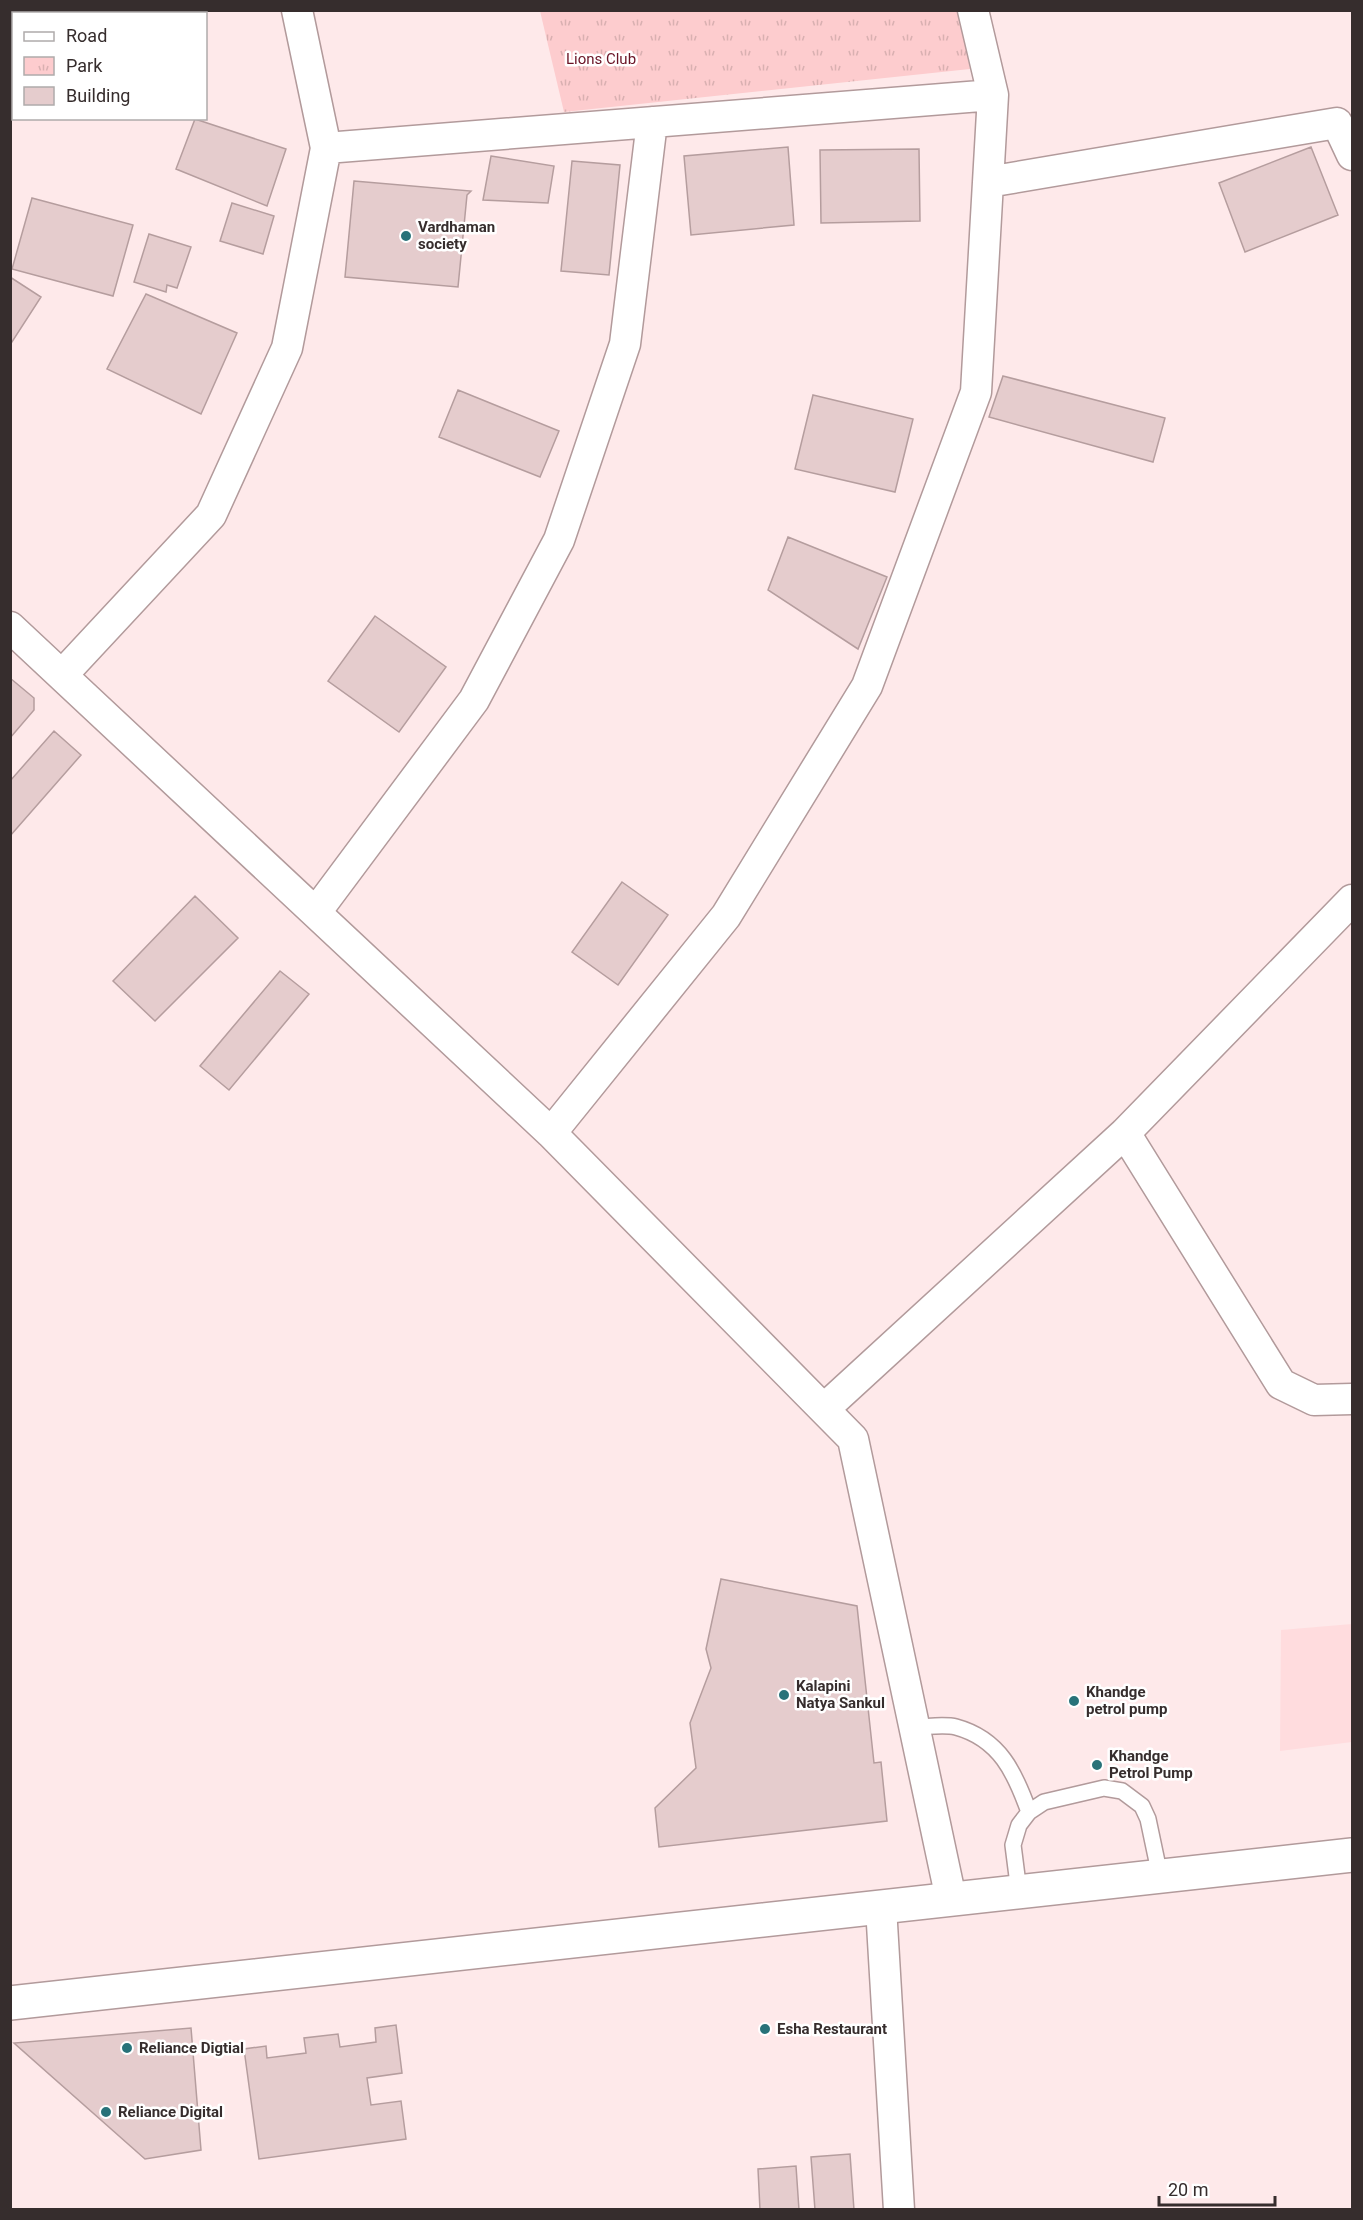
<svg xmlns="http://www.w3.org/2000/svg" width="1363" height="2220" font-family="Roboto,sans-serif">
	<defs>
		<pattern id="park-tufts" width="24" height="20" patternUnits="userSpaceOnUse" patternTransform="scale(1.5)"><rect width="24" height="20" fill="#fdccce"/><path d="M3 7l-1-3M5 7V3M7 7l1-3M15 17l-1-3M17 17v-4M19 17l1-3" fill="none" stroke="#d9b0b1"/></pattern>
	</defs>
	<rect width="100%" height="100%" fill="#fee9ea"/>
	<path fill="#ffdcde" d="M 1352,1624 L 1352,1742 L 1280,1751 L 1281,1630 Z"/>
	<path fill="url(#park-tufts)" d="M 540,11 L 959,11 L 970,69 L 564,112 Z"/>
	<path fill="#e5cccd" stroke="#b59d9e" stroke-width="1.5" d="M 195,119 L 286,149 L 267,206 L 176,169 Z
		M 788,147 L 794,225 L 691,235 L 684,156 Z
		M 1311,147 L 1338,215 L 1245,252 L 1219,183 Z
		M 919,149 L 920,221 L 821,223 L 820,150 Z
		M 491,156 L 554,166 L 548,203 L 483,200 Z
		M 572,161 L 620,165 L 609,275 L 561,271 Z
		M 354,181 L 471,191 L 467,195 L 458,287 L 345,277 Z
		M 32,198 L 133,225 L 113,296 L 12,269 Z
		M 232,203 L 274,216 L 263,254 L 220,241 Z
		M 149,234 L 191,247 L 177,288 L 167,285 L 166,292 L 134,282 Z
		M 10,277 L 41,297 L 10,345 Z
		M 146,294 L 237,333 L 201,414 L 107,369 Z
		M 1003,376 L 1165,418 L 1153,462 L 989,417 Z
		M 458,390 L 559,431 L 540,477 L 439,437 Z
		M 813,395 L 913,419 L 895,492 L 795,469 Z
		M 788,537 L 887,577 L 858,649 L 768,590 Z
		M 375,616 L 446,667 L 399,732 L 328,681 Z
		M 10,678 L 34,698 L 34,710 L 10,738 Z
		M 54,731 L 81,755 L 10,836 L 10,781 Z
		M 622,882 L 668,915 L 618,985 L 572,952 Z
		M 195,896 L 238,938 L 155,1021 L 113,981 Z
		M 280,971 L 309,994 L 229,1090 L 200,1066 Z
		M 721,1579 L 857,1606 L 874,1763 L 881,1762 L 887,1821 L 659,1847 L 655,1808 L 696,1768 L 690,1723 L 711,1668 L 706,1649 Z
		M 396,2025 L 402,2073 L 367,2078 L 371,2105 L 401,2101 L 406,2139 L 259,2159 L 244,2049 L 266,2046 L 267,2058 L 306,2053 L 304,2038 L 338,2034 L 340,2047 L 376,2042 L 375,2028 Z
		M 191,2028 L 201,2150 L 145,2159 L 14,2043 Z
		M 850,2154 L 854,2210 L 815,2210 L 811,2157 Z
		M 796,2166 L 799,2210 L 760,2210 L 758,2169 Z"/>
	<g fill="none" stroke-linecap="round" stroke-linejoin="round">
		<g stroke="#b29a9b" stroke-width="18">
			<path id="lane" d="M 914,1727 C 927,1727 944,1724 956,1727 C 1000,1739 1015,1773 1029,1812
				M 1019,1892 L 1013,1845 L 1019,1825 L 1029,1812 L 1044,1802 L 1104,1788 L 1122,1791 L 1142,1806 L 1148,1819 L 1160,1876"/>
		</g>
		<g stroke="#b29a9b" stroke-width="33">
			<path id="street" d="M 326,148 L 993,95
				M 988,182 L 1337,123 L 1352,155
				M 10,627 L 551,1133 L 853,1439 L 951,1899
				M 62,675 L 211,515 L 287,348 L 326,148 L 297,10
				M 316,912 L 474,700 L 559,540 L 625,344 L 652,122
				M 551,1133 L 726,916 L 867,686 L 976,392 L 993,95 L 973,10
				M 1125,1133 L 1281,1384 L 1314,1400 L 1352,1399
				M 824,1409 L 1125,1133 L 1352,900
				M 881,1907 L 899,2210"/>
		</g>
		<g stroke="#b29a9b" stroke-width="36">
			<path id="secondary" d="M 10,2003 L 1352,1855"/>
		</g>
		<use href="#lane" stroke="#fff" stroke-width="15"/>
		<use href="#street" stroke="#fff" stroke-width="30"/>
		<use href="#secondary" stroke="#fff" stroke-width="33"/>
	</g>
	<g fill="#287279" stroke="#fff" stroke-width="2">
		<circle cx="406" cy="236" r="6"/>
		<circle cx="784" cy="1695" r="6"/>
		<circle cx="1074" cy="1701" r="6"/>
		<circle cx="1097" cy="1765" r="6"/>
		<circle cx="765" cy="2029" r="6"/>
		<circle cx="127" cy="2048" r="6"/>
		<circle cx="106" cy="2112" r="6"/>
	</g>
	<g text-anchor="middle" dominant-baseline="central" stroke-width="5" stroke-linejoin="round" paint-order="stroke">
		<g font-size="15" fill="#6a1325" stroke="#fff">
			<text x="601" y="59">Lions Club</text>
		</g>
		<g font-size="15" font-weight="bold" fill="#362d2d" stroke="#fff" text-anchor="start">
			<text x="418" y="227">Vardhaman<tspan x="418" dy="17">society</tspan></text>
			<text x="796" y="1686">Kalapini<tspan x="796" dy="17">Natya Sankul</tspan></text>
			<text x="1086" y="1692">Khandge<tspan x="1086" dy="17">petrol pump</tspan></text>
			<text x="1109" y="1756">Khandge<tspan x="1109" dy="17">Petrol Pump</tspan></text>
			<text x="777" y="2029">Esha Restaurant</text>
			<text x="139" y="2048">Reliance Digtial</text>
			<text x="118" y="2112">Reliance Digital</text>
		</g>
	</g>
	<rect width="1363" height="2220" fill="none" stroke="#362d2d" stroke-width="24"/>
	<rect x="12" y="12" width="195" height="108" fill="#ffffff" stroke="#afabab" stroke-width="1.5"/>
	<rect x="24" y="32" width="30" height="9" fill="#ffffff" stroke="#afabab" stroke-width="1.5"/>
	<text x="66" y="42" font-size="18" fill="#362d2d">Road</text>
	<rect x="24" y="57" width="30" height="18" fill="url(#park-tufts)" stroke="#afabab" stroke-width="1.5"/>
	<text x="66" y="72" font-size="18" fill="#362d2d">Park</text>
	<rect x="24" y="87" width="30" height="18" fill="#e5cccd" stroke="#afabab" stroke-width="1.5"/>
	<text x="66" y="102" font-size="18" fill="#362d2d">Building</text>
	<path d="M1159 2196v9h116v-9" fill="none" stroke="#362d2d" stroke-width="3"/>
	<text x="1168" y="2196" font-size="18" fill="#362d2d" stroke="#ffffff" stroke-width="4.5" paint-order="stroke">20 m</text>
</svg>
